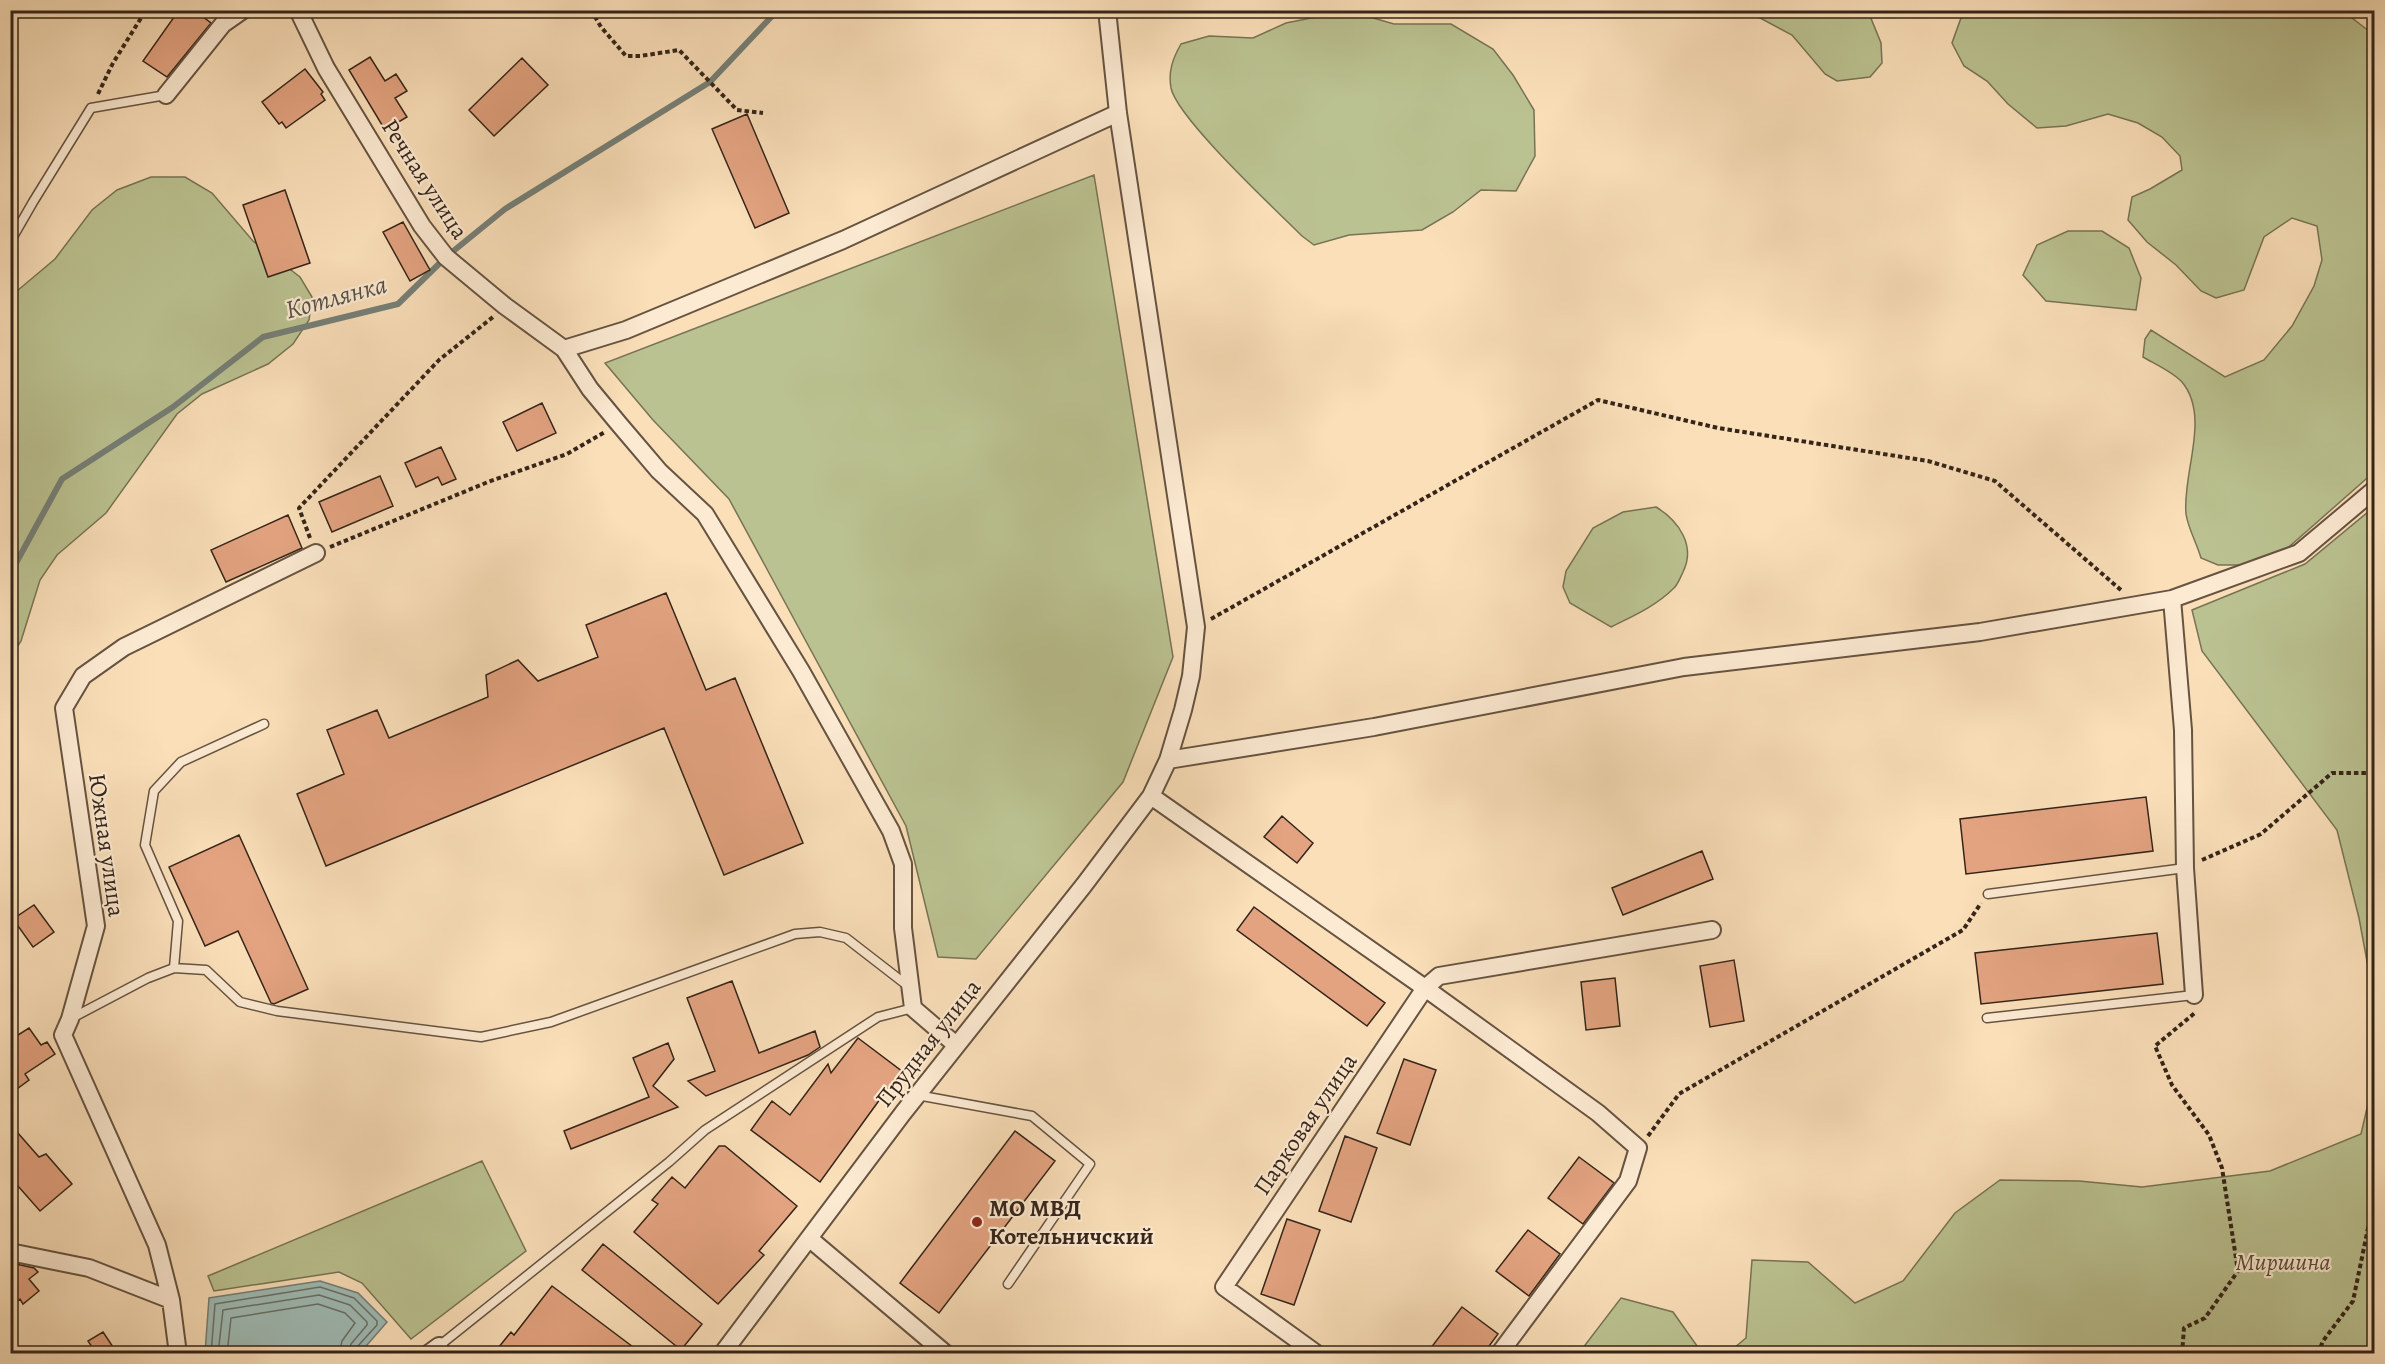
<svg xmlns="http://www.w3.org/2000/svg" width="2385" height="1364" font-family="Alegreya,serif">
	<rect width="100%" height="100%" fill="#fadfb9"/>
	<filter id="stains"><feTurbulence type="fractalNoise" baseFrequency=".00333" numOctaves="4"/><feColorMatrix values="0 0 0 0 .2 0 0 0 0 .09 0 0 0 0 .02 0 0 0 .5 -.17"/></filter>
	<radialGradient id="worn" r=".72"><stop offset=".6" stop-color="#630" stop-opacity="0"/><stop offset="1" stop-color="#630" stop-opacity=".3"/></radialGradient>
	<path fill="#bbc291" stroke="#787355" stroke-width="1.5" d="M 1969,10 L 2343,11 L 2374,35 L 2374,472 L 2281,554 L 2249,565 L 2218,565 L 2201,558 C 2197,544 2188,528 2186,514 C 2182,473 2211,417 2182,382 C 2173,372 2155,364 2143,357 L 2145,339 L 2151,330 L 2225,377 L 2264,360 L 2292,326 L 2314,286 L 2322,260 L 2317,226 L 2292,218 L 2264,237 L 2244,290 L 2216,298 L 2201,291 L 2176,265 L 2147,242 L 2128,220 L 2132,197 L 2150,189 L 2182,170 L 2180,156 L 2162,137 L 2138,123 L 2108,114 L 2066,126 L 2037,128 L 2008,104 L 1987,81 L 1964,66 L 1952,43 L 1961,18 Z
		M 1747,11 L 1868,11 L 1881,43 L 1882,63 L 1870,77 L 1837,81 L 1825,74 L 1792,35 Z
		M 1326,15 L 1363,15 L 1394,24 L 1451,24 L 1493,49 L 1513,75 L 1534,110 L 1535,156 L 1516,191 L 1481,190 L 1453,212 L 1422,230 L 1349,235 L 1314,245 L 1302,236 C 1276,210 1177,118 1171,88 C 1168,71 1173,58 1181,44 L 1209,36 L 1253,38 L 1286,23 Z
		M 1094,175 L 1173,657 L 1123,782 L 976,959 L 938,957 L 906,826 L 729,499 L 653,420 L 605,363 Z
		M 151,177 L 185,177 L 212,193 L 253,241 L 300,277 L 312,297 L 309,320 L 293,344 L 268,364 L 202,394 L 177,414 L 106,513 L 57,555 L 40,580 L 21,641 L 11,657 L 11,296 L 55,259 L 92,210 L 117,190 Z
		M 2068,231 L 2102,231 L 2129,248 L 2141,278 L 2136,310 L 2046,301 L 2023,275 L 2037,245 Z
		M 1656,507 C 1679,521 1696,546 1683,572 C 1680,578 1678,584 1674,588 C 1656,606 1633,616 1611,627 L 1570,603 L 1563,587 L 1566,571 L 1593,528 L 1623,512 Z
		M 2374,507 L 2374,999 L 2359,918 L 2337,830 L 2202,651 L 2192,610 L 2305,564 Z
		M 2374,1078 L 2374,1353 L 1728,1353 L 1746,1338 L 1752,1260 L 1808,1262 L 1855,1303 L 1903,1281 L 1955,1213 L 2000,1180 L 2079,1181 L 2142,1187 L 2270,1171 L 2361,1134 Z
		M 482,1161 L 526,1251 L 411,1339 L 362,1283 L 339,1272 L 214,1291 L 208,1276 Z
		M 1621,1298 L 1673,1312 L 1702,1353 L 1579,1353 Z"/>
	<path fill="#9fbcb6" stroke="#757f77" stroke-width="1.5" d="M 320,1281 L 358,1293 L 387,1322 L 360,1353 L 205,1353 L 209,1298 Z"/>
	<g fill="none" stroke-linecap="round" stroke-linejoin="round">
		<path stroke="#6a7068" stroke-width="1.5" d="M 211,1354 L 215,1304 L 320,1287 L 354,1298 L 377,1321 L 377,1325 L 357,1347 L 356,1354
			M 218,1354 L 223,1310 L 319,1295 L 350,1305 L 367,1322 L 367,1325 L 351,1344 L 348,1354
			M 227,1354 L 231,1318 L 318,1304 L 345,1313 L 355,1323 L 342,1341 L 339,1354"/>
		<path stroke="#757f77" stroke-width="6" d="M 10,574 L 62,479 L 173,407 L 263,337 L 398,304 L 446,257 L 505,209 L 710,82 L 773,15 L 781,10"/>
	</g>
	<path fill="#e3a380" stroke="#352419" stroke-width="1.5" d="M 179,10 L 194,10 L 211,23 L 167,77 L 143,61 Z
		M 370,57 L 385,81 L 396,74 L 407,91 L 395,98 L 407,117 L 385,130 L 349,70 Z
		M 522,58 L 548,85 L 494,136 L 469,110 Z
		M 305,69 L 323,92 L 321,94 L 325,100 L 286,128 L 282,122 L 279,124 L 262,102 Z
		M 747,114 L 789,213 L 755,228 L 712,129 Z
		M 285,190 L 310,263 L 268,277 L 243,205 Z
		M 403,222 L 430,270 L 410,281 L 383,232 Z
		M 542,403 L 556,433 L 517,451 L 503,422 Z
		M 441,447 L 456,479 L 442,485 L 438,477 L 416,487 L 405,463 Z
		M 380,476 L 393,506 L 332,532 L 319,502 Z
		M 288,515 L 302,548 L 226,582 L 211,550 Z
		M 666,593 L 706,690 L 735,678 L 803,843 L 724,875 L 664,728 L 326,866 L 297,794 L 344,774 L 327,730 L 377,710 L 389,738 L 488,697 L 486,675 L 518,660 L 538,681 L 598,657 L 586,625 Z
		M 2146,797 L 2153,851 L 1966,874 L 1960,819 Z
		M 1282,816 L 1313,843 L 1297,863 L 1264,837 Z
		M 239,835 L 308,989 L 274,1004 L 271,1003 L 238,931 L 205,946 L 169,867 Z
		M 1702,851 L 1713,879 L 1623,915 L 1612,888 Z
		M 34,905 L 54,932 L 33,947 L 13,919 Z
		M 1254,907 L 1385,1003 L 1367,1026 L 1237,930 Z
		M 2157,933 L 2163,984 L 1981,1004 L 1975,953 Z
		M 1734,960 L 1744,1021 L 1710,1027 L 1700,966 Z
		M 1615,978 L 1620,1026 L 1586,1030 L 1581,982 Z
		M 732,981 L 759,1053 L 815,1031 L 820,1047 L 808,1055 L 706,1096 L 688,1081 L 715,1071 L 687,998 Z
		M 29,1028 L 41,1045 L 47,1042 L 55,1054 L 25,1074 L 29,1080 L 10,1094 L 10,1040 Z
		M 858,1038 L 903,1072 L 893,1086 L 891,1084 L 820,1182 L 751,1130 L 772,1101 L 790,1115 L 828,1064 L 831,1073 Z
		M 668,1043 L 674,1059 L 653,1086 L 678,1107 L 571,1149 L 564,1131 L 649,1097 L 633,1058 Z
		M 1404,1059 L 1436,1070 L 1410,1145 L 1377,1133 Z
		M 10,1124 L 39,1157 L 46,1154 L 72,1184 L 40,1211 L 10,1177 Z
		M 1015,1131 L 1055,1161 L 939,1313 L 900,1283 Z
		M 1345,1136 L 1377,1148 L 1351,1222 L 1319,1211 Z
		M 719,1146 L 725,1146 L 797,1206 L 759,1251 L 764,1255 L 718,1304 L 634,1232 L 658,1204 L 652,1200 L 672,1177 L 685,1188 Z
		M 1579,1157 L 1614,1183 L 1583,1224 L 1548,1198 Z
		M 1287,1219 L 1320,1230 L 1294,1305 L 1261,1294 Z
		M 1528,1230 L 1560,1254 L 1529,1296 L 1496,1271 Z
		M 603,1244 L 702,1324 L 681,1350 L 582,1270 Z
		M 16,1264 L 34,1268 L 38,1272 L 29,1279 L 39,1291 L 23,1304 L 20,1299 L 10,1307 L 10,1268 Z
		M 552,1286 L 641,1353 L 494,1353 L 511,1332 L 514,1335 Z
		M 1462,1307 L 1498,1334 L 1484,1353 L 1427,1353 Z
		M 103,1332 L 117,1353 L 96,1353 L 88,1341 Z"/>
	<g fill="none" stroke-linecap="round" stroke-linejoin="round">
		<g stroke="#665341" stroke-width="11">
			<path id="service" d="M 10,242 L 33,202 L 91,108 L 166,95
				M 1988,894 L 2185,868
				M 174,968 L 178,921 L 145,845 L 154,791 L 181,762 L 264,724
				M 1987,1018 L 2194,995
				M 70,1019 L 148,978 L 174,968 L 206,970 L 240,1002 L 277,1011 L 481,1037 L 551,1022 L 795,934 L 820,932 L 846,938 L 908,986
				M 917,1095 L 1032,1116 L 1090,1164 L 1008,1284
				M 440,1348 L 439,1346 L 669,1162 L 705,1130 L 878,1017 L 913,1008"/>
		</g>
		<g stroke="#665341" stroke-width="20">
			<path id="minor" d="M 298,10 L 326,68 L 422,226 L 446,257 L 505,306 L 564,349 L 590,389 L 619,424 L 659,471 L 705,514 L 801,671 L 891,831 L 903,864 L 903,928 L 913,1008 L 956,1045
				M 166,95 L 223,24 L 243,10
				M 564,349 L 626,330 L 843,240 L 1118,113
				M 2172,599 L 2183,730 L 2185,868 L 2194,995
				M 1168,760 L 1374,727 L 1684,667 L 1980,632 L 2172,599 L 2299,553 L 2374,490
				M 1151,796 L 1425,988 L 1598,1113 L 1638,1148 L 1628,1181 L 1499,1354
				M 810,1239 L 946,1354
				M 10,1252 L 89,1268 L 171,1300 L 178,1354
				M 171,1300 L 157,1245 L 63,1035 L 70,1019 L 96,926 L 64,708 L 83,676 L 124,647 L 316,553
				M 428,1354 L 439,1346
				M 722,1354 L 903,1113 L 1084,885 L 1151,796 L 1168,760 L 1183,710 L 1191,676 L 1196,627 L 1118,113 L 1107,10
				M 1317,1354 L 1224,1287 L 1425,988 L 1439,976 L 1712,930"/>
		</g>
		<path stroke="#352419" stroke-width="4" stroke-dasharray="4.5 3" stroke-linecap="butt" d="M 591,10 L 601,27 L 626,56 L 640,56 L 679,50 L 737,110 L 763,113
			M 98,94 L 113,63 L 146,10
			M 310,538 L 299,508 L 439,360 L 493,317
			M 330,547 L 488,482 L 567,454 L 605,432
			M 1211,619 L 1598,400 L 1718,428 L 1928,461 L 1995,481 L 2122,591
			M 2202,860 L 2261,834 L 2332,773 L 2374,773
			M 1648,1136 L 1679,1094 L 1963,930 L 1981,903
			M 2182,1354 L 2184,1328 L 2205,1318 L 2238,1271 L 2222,1168 L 2209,1135 L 2172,1085 L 2155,1046 L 2196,1012
			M 2318,1354 L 2323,1341 L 2353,1301 L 2374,1199"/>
		<use href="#service" stroke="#fcead2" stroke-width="8"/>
		<use href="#minor" stroke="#fcead2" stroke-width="16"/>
	</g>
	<circle fill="#8f2418" stroke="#fcead2" stroke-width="2" cx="977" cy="1222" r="6"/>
	<g text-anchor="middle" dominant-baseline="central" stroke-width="4.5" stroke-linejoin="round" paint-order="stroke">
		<g font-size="24" fill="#352419" stroke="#fcead2">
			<text transform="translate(425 179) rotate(57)">Речная улица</text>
			<text transform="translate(107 845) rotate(82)">Южная улица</text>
			<text transform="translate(928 1043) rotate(-52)">Прудная улица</text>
			<text transform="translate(1305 1124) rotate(-56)">Парковая улица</text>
		</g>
		<g font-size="24" font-weight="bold" fill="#352419" stroke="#fcead2" text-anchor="start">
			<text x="989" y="1208">МО МВД<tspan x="989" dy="28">Котельничский</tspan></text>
		</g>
		<g font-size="24" font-style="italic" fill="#564c37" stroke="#fcead2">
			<text x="2283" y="1262">Миршина</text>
		</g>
		<g font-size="26" font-style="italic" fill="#555248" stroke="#fcead2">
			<text transform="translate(336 297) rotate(-15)">Котлянка</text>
		</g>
	</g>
	<rect width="2385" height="1364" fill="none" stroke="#fadfb9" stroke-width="36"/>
	<rect x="12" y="12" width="2361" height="1340" fill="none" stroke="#352419" stroke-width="3"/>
	<rect x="18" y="18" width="2349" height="1328" fill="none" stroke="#352419" stroke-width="1.5"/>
	<rect width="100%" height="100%" filter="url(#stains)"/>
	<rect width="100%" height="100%" fill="url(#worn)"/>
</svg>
